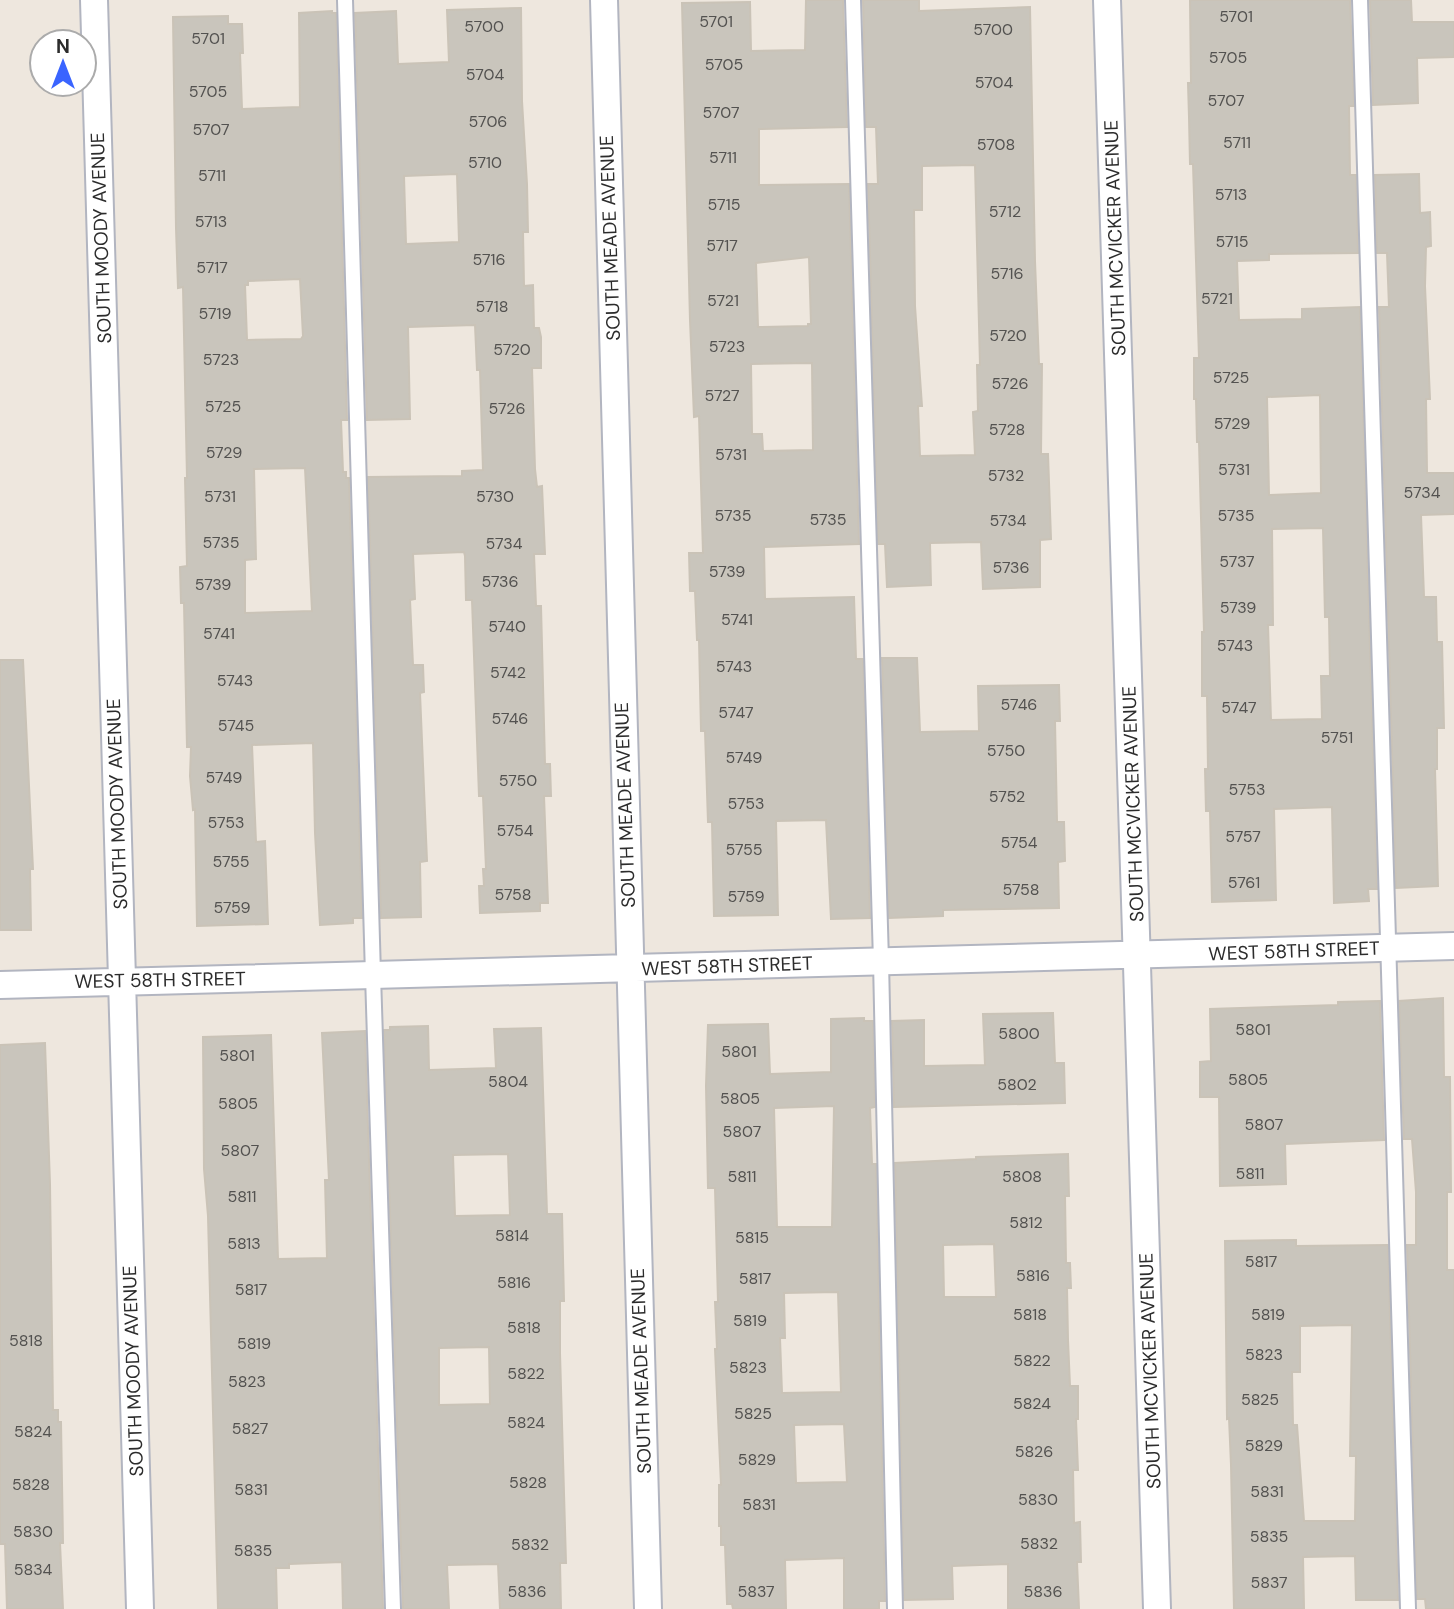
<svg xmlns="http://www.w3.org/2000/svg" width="1454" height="1609" font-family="'DM Sans',sans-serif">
	<rect width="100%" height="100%" fill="#eee7de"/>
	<path fill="#c9c5bc" stroke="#cac3b7" stroke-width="2" fill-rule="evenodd" d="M 806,0 L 843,0 L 847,127 L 759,129 L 759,185 L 849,184 L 859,544 L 764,547 L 765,599 L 854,597 L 856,659 L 863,659 L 870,918 L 831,919 L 826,820 L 776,821 L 778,915 L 714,916 L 712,822 L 708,822 L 705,731 L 701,731 L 699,640 L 697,640 L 695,591 L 690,591 L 689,553 L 703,553 L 699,416 L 694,417 L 690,320 L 682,3 L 750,2 L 751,51 L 805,50 ZM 809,257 L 811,324 L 808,324 L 808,326 L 758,327 L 756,263 ZM 812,363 L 813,450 L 763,451 L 762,434 L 752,434 L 751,364 Z
		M 863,0 L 919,0 L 919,11 L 1030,7 L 1035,261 L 1039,364 L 1042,364 L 1041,454 L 1048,454 L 1051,539 L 1040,540 L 1040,587 L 983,589 L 981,542 L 930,543 L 931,585 L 887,587 L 885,544 L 878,544 L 868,184 L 878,184 L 876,127 L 866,127 ZM 975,165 L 980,365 L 977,365 L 978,411 L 973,412 L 975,455 L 920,456 L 918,406 L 922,406 L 915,306 L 914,210 L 922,210 L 922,166 Z
		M 1190,0 L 1350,0 L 1354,106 L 1349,106 L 1350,175 L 1356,175 L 1358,253 L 1269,254 L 1269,260 L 1237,261 L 1239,320 L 1302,319 L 1302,309 L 1360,307 L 1377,889 L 1368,889 L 1369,901 L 1334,903 L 1332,807 L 1274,809 L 1276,900 L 1212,902 L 1210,811 L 1206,811 L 1205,769 L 1208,769 L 1207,696 L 1202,696 L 1202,632 L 1204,632 L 1199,442 L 1197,442 L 1196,399 L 1194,399 L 1194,358 L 1199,358 L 1193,164 L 1190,164 L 1189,117 L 1188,83 L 1191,83 ZM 1320,395 L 1321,493 L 1269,495 L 1267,397 ZM 1323,528 L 1325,617 L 1329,617 L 1330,676 L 1321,676 L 1322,719 L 1271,720 L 1268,625 L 1273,625 L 1272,529 Z
		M 1370,0 L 1411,0 L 1412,22 L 1454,22 L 1454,57 L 1417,58 L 1418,103 L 1373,105 Z
		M 521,8 L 522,101 L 527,184 L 528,232 L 523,232 L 524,286 L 533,285 L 534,328 L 539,328 L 541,337 L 541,368 L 532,368 L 535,469 L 537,487 L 542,486 L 545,554 L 534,554 L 536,606 L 541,606 L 545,764 L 550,764 L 551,796 L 544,796 L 548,903 L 540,903 L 540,911 L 480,913 L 479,886 L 484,886 L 483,869 L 486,869 L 483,796 L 479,796 L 472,600 L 466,600 L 465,556 L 464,552 L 413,554 L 415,599 L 410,600 L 413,665 L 423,665 L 424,692 L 420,693 L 427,861 L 420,862 L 421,917 L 381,918 L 368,477 L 462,476 L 462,471 L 483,470 L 480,370 L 477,370 L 475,325 L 408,327 L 410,419 L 367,420 L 355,13 L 396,11 L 398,64 L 449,62 L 447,10 ZM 457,174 L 459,242 L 406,244 L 404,176 Z
		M 332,11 L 332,13 L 336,13 L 347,420 L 341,420 L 343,472 L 346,472 L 346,478 L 349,478 L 362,918 L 353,918 L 353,923 L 320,925 L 315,833 L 313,743 L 252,745 L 256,842 L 265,841 L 268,924 L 197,926 L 195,809 L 193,810 L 190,776 L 191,747 L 187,747 L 184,603 L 181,603 L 180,567 L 187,566 L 185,478 L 187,478 L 183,287 L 178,288 L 176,228 L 173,17 L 228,16 L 228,24 L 242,24 L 243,53 L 240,53 L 242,109 L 300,107 L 299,13 ZM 300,279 L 303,336 L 301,339 L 247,340 L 245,285 L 248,285 L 248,281 ZM 305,468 L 312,611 L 245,613 L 245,560 L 256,559 L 254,469 Z
		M 1419,174 L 1420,213 L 1430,212 L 1431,246 L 1426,247 L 1425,286 L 1430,399 L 1426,399 L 1427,473 L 1454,473 L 1454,514 L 1421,515 L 1424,597 L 1436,597 L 1437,642 L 1442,642 L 1444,728 L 1437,728 L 1437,769 L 1435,769 L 1438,886 L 1396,888 L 1379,307 L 1389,307 L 1387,253 L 1377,253 L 1375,175 Z
		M 882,658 L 917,658 L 920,732 L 979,731 L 978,686 L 1059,685 L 1060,721 L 1055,721 L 1057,822 L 1064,822 L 1065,861 L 1058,862 L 1059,908 L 943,910 L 943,916 L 889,918 Z
		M 0,660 L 23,660 L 33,869 L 30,869 L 31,930 L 0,930 Z
		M 1443,998 L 1444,1077 L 1450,1077 L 1451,1192 L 1447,1192 L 1447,1270 L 1454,1270 L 1454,1609 L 1426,1609 L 1425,1599 L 1417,1599 L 1407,1245 L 1416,1245 L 1416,1192 L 1412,1139 L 1404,1139 L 1399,1001 Z
		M 1380,1001 L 1384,1140 L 1285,1144 L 1286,1184 L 1220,1186 L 1219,1097 L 1200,1097 L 1200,1062 L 1211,1061 L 1210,1009 L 1338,1005 L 1338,1002 Z
		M 1053,1013 L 1055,1063 L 1064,1063 L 1065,1103 L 894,1107 L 892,1021 L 924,1020 L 924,1066 L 985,1065 L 983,1014 Z
		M 864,1018 L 864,1021 L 873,1021 L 875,1107 L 870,1108 L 872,1164 L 876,1164 L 885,1601 L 879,1601 L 879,1609 L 844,1609 L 844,1558 L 785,1560 L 786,1609 L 733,1609 L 732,1604 L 727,1604 L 725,1545 L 721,1545 L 721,1526 L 719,1526 L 719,1485 L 721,1485 L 715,1349 L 717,1349 L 715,1302 L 718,1302 L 715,1188 L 708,1188 L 706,1086 L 708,1025 L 768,1024 L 770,1074 L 831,1072 L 831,1019 ZM 834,1106 L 832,1227 L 777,1227 L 774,1108 ZM 838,1292 L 841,1392 L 782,1393 L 780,1338 L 785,1338 L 784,1293 ZM 844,1424 L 847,1482 L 796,1483 L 794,1425 Z
		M 428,1026 L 429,1070 L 496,1068 L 494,1029 L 541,1028 L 547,1214 L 562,1214 L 564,1301 L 560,1301 L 560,1353 L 566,1563 L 560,1563 L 561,1609 L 500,1609 L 498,1564 L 447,1565 L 449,1609 L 403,1609 L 384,1030 L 390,1030 L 390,1027 ZM 508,1154 L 510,1215 L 455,1216 L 453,1155 ZM 489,1347 L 490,1404 L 439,1405 L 439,1348 Z
		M 365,1031 L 383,1609 L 343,1609 L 342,1562 L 289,1564 L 289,1568 L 276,1568 L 277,1609 L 218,1609 L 208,1216 L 204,1169 L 203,1037 L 271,1035 L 278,1259 L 327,1258 L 325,1180 L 329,1180 L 322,1033 Z
		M 45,1043 L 50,1184 L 53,1410 L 58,1410 L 58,1422 L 61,1422 L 63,1543 L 60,1543 L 63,1609 L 7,1609 L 5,1544 L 0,1544 L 0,1045 Z
		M 1068,1154 L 1069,1196 L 1065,1196 L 1066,1263 L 1070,1263 L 1071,1288 L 1067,1288 L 1068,1340 L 1070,1386 L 1078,1386 L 1078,1419 L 1076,1419 L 1078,1470 L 1073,1470 L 1074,1523 L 1080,1522 L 1081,1562 L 1077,1562 L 1079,1609 L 1008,1609 L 1008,1564 L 952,1566 L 953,1599 L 904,1600 L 895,1163 L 976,1159 L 976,1157 ZM 994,1244 L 996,1297 L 944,1297 L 943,1245 Z
		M 1296,1240 L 1296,1246 L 1388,1245 L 1398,1600 L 1356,1600 L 1355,1556 L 1303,1557 L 1304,1609 L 1234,1609 L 1231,1465 L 1229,1418 L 1227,1419 L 1225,1241 ZM 1352,1325 L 1350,1456 L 1356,1456 L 1355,1521 L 1304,1521 L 1297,1425 L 1293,1425 L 1292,1372 L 1300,1372 L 1300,1326 Z"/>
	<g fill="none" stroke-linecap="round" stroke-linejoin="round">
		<g stroke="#b2b5c0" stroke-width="18">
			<path id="service" d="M 345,0 L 373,975 L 393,1609
				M 853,0 L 881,961 L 895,1609
				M 1360,0 L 1408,1609"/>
		</g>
		<g stroke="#b2b5c0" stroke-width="30">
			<path id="minor" d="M 94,0 L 140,1609
				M 604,0 L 648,1609
				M 1107,0 L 1157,1609
				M 0,985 L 1454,946"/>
		</g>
		<use href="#service" stroke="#fff" stroke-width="14"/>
		<use href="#minor" stroke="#fff" stroke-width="26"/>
	</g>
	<g text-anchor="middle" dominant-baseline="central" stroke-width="7" stroke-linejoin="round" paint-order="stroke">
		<g font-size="16" fill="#535250">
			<text x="1236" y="16">5701</text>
			<text x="716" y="21">5701</text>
			<text x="484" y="26">5700</text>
			<text x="993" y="29">5700</text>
			<text x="208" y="38">5701</text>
			<text x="1228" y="57">5705</text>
			<text x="724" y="64">5705</text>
			<text x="485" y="74">5704</text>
			<text x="994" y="82">5704</text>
			<text x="208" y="91">5705</text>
			<text x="1226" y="100">5707</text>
			<text x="721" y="112">5707</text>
			<text x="488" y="121">5706</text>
			<text x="211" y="129">5707</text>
			<text x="1237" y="142">5711</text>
			<text x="996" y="144">5708</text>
			<text x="723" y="157">5711</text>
			<text x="485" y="162">5710</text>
			<text x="212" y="175">5711</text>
			<text x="1231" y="194">5713</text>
			<text x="724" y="204">5715</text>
			<text x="1005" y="211">5712</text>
			<text x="211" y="221">5713</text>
			<text x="1232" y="241">5715</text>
			<text x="722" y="245">5717</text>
			<text x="489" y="259">5716</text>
			<text x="212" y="267">5717</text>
			<text x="1007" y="273">5716</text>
			<text x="1217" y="298">5721</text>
			<text x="723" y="300">5721</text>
			<text x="492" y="306">5718</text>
			<text x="215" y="313">5719</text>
			<text x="1008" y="335">5720</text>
			<text x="727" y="346">5723</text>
			<text x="512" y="349">5720</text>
			<text x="221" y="359">5723</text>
			<text x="1231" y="377">5725</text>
			<text x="1010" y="383">5726</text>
			<text x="722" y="395">5727</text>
			<text x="223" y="406">5725</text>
			<text x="507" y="408">5726</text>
			<text x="1232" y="423">5729</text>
			<text x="1007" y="429">5728</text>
			<text x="224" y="452">5729</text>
			<text x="731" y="454">5731</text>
			<text x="1234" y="469">5731</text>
			<text x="1006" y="475">5732</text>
			<text x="1422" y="492">5734</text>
			<text x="220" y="496">5731</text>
			<text x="495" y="496">5730</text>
			<text x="733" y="515">5735</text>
			<text x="1236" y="515">5735</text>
			<text x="828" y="519">5735</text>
			<text x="1008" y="520">5734</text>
			<text x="221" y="542">5735</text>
			<text x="504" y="543">5734</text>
			<text x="1237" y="561">5737</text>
			<text x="1011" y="567">5736</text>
			<text x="727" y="571">5739</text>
			<text x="500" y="581">5736</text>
			<text x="213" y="584">5739</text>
			<text x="1238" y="607">5739</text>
			<text x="737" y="619">5741</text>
			<text x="507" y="626">5740</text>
			<text x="219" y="633">5741</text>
			<text x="1235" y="645">5743</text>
			<text x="734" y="666">5743</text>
			<text x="508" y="672">5742</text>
			<text x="235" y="680">5743</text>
			<text x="1019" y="704">5746</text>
			<text x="1239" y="707">5747</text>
			<text x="736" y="712">5747</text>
			<text x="510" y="718">5746</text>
			<text x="236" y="725">5745</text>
			<text x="1337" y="737">5751</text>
			<text x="1006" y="750">5750</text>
			<text x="744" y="757">5749</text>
			<text x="224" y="777">5749</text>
			<text x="518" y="780">5750</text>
			<text x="1247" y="789">5753</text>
			<text x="1007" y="796">5752</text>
			<text x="746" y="803">5753</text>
			<text x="226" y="822">5753</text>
			<text x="515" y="830">5754</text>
			<text x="1243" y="836">5757</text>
			<text x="1019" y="842">5754</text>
			<text x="744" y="849">5755</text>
			<text x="231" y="861">5755</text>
			<text x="1244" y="882">5761</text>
			<text x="1021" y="889">5758</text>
			<text x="513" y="894">5758</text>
			<text x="746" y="896">5759</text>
			<text x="232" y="907">5759</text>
			<text x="1253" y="1029">5801</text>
			<text x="1019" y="1033">5800</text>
			<text x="739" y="1051">5801</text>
			<text x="237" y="1055">5801</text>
			<text x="1248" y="1079">5805</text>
			<text x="508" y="1081">5804</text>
			<text x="1017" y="1084">5802</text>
			<text x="740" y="1098">5805</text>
			<text x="238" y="1103">5805</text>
			<text x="1264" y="1124">5807</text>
			<text x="742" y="1131">5807</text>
			<text x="240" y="1150">5807</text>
			<text x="1250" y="1173">5811</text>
			<text x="742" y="1176">5811</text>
			<text x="1022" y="1176">5808</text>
			<text x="242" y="1196">5811</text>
			<text x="1026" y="1222">5812</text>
			<text x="512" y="1235">5814</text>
			<text x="752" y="1237">5815</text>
			<text x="244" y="1243">5813</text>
			<text x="1261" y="1261">5817</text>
			<text x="1033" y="1275">5816</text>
			<text x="755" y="1278">5817</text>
			<text x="514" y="1282">5816</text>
			<text x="251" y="1289">5817</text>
			<text x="1030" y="1314">5818</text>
			<text x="1268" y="1314">5819</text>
			<text x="750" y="1320">5819</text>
			<text x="524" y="1327">5818</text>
			<text x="26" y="1340">5818</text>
			<text x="254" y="1343">5819</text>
			<text x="1264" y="1354">5823</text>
			<text x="1032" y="1360">5822</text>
			<text x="748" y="1367">5823</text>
			<text x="526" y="1373">5822</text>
			<text x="247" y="1381">5823</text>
			<text x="1260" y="1399">5825</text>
			<text x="1032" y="1403">5824</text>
			<text x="753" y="1413">5825</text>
			<text x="526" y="1422">5824</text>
			<text x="250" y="1428">5827</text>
			<text x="33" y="1431">5824</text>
			<text x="1264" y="1445">5829</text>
			<text x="1034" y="1451">5826</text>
			<text x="757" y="1459">5829</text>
			<text x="528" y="1482">5828</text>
			<text x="31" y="1484">5828</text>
			<text x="251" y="1489">5831</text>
			<text x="1267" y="1491">5831</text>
			<text x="1038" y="1499">5830</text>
			<text x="759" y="1504">5831</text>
			<text x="33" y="1531">5830</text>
			<text x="1269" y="1536">5835</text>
			<text x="1039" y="1543">5832</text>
			<text x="530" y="1544">5832</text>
			<text x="253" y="1550">5835</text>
			<text x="33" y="1569">5834</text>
			<text x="1269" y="1582">5837</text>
			<text x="527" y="1591">5836</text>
			<text x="756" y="1591">5837</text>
			<text x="1043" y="1591">5836</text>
		</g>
		<g font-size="19" fill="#2c2c2c" stroke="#fff">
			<text transform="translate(101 238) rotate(-92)">SOUTH MOODY AVENUE</text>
			<text transform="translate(610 238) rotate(-92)">SOUTH MEADE AVENUE</text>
			<text transform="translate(1115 238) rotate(-92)">SOUTH MCVICKER AVENUE</text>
			<text transform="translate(117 804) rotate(-92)">SOUTH MOODY AVENUE</text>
			<text transform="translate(1133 804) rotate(-92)">SOUTH MCVICKER AVENUE</text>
			<text transform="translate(625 805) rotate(-92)">SOUTH MEADE AVENUE</text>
			<text transform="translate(1294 951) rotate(-2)">WEST 58TH STREET</text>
			<text transform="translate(727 966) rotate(-2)">WEST 58TH STREET</text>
			<text transform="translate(160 980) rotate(-1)">WEST 58TH STREET</text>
			<text transform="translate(133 1371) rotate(-92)">SOUTH MOODY AVENUE</text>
			<text transform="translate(641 1371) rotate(-92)">SOUTH MEADE AVENUE</text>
			<text transform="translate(1150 1371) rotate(-92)">SOUTH MCVICKER AVENUE</text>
		</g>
	</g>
	<g transform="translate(63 63)"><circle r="33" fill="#ffffff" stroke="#ababab" stroke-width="2"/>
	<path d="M0-5L12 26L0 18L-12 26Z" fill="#3a64ff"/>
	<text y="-10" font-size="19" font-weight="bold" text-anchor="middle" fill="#2c2c2c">N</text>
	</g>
</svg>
